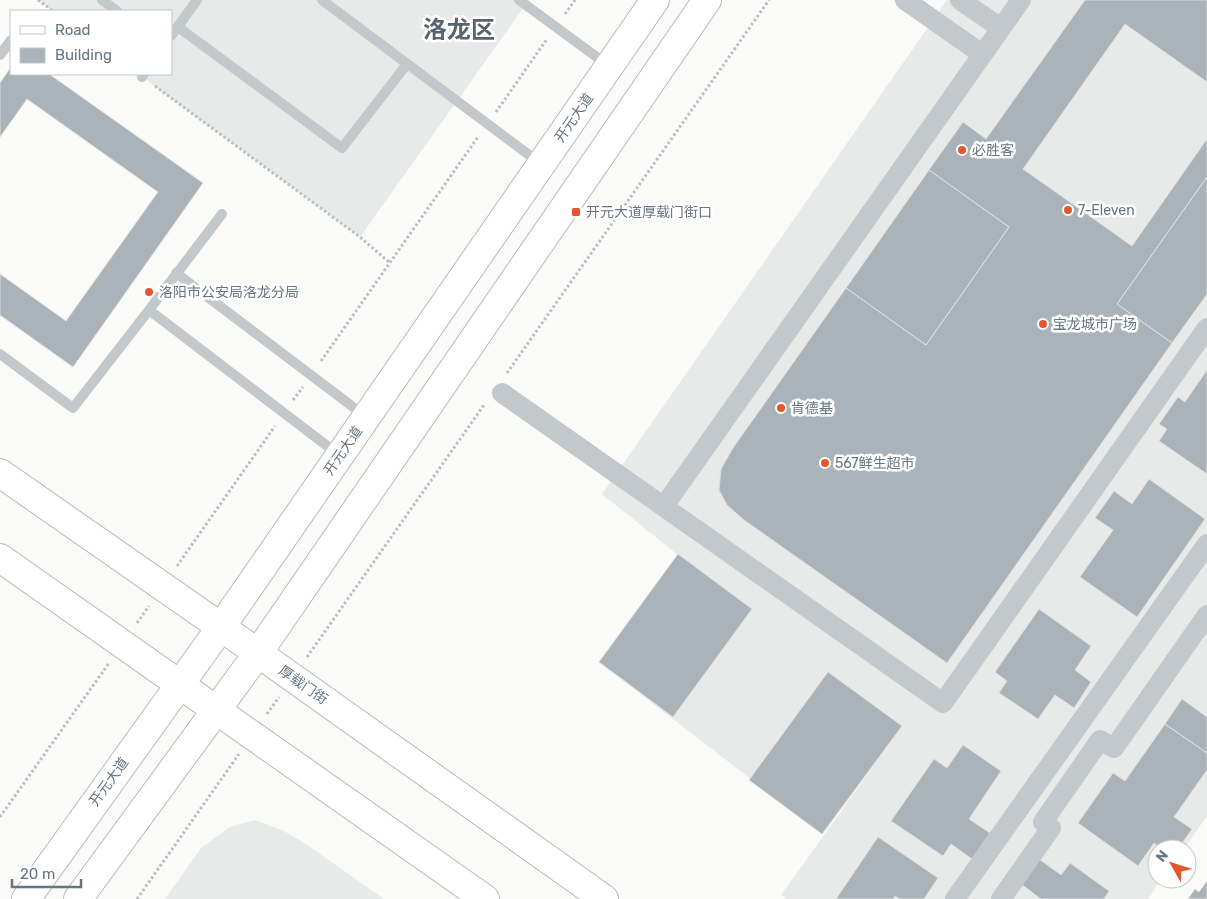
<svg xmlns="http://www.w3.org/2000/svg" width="1207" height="899" font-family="Rubik,'Noto Sans SC',sans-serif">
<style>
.built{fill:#e8e9e9}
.building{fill:#aab3b9;stroke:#dcdcda}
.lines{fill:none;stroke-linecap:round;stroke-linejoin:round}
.secondary-casing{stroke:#b3babf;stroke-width:30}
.primary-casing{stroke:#b5babe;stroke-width:30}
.path{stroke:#bbbfc2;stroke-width:3;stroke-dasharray:2.5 2.5;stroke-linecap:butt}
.lane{stroke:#c3c8cc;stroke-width:10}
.street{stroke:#c3c8cc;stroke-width:20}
.secondary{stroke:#fff;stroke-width:28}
.primary{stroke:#fff;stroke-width:28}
.poi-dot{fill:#e4572e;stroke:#fff;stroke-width:2}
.labels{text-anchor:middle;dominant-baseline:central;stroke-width:5;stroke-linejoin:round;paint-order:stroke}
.street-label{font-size:14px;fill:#657683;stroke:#fff}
.poi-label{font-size:14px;fill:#657683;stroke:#fff;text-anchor:start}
.town-label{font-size:24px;font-weight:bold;fill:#57646e;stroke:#fff}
</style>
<rect width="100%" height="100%" fill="#fafaf8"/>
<path class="built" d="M38 0H529L360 237 138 74H171V11H53Z
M947 0H1207V816L1184 849H1157V879H1162L1148 899H787L781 895 873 767 822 834 599 662 678 555 602 494Z
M255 820 282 830 303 842 384 899H165L201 848 230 827Z"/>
<path class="building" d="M1085 0H1207V82L1125 24 1023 169 1132 246 1207 139V177L1117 304 1172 343 947 663 744 520 727 505 719 490 721 469 733 448 846 288 926 345 1009 227 929 170 963 122 986 139Z
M11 67V74H49L203 183 73 367 0 315V274L66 321 158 192 27 99 0 137V83Z
M929 170 1009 227 926 345 846 288Z
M1207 177V294L1172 343 1117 304Z
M1207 370V474L1159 441 1167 429 1159 424 1178 397 1185 402Z
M1149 479 1205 519 1137 617 1080 577 1113 530 1095 518 1114 491 1132 504Z
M678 554 752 609 673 717 599 662Z
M1039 609 1091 646 1075 670 1091 682 1074 708 1055 695 1038 719 999 693 1007 681 995 672Z
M828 672 902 726 822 834 749 780Z
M1182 699 1207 717V753L1165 724Z
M1165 724 1207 753V770L1174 817 1192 829 1178 849H1162L1154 843 1138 866 1078 823 1113 773 1125 781Z
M963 745 1001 771 969 819 990 833 972 859 951 844 943 856 891 821 934 759 947 768Z
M878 837 938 878 924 899H900L895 896 893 899H836Z
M1039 859 1061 875 1070 863 1109 891 1104 899H1041L1021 884Z
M1207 881V899H1188L1195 889 1199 892Z"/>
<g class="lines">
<defs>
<path id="secondary" d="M0 473 258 653 604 899
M0 558 485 899"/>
<path id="primary" d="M26 899 221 627 655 0
M78 899 258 653 707 0"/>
</defs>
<use href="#secondary" class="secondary-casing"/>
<use href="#primary" class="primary-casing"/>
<path class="path" d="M38 0 53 11
M565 14 575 0
M155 86 360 237 390 263
M496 112 547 39
M321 361 478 137
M507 373 769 0
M293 400 303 387
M177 566 275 426
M137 623 149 606
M307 657 484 405
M267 714 279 697
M0 817 109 663
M137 899 239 754"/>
<path class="lane" d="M102 0 117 11
M322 0 541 164
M519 0 609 66
M178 27 342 148 407 64
M171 36 197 0
M0 55 11 40
M142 77 144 74
M176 273 365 416
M149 310 222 214
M0 354 73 408 149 310 339 455"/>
<path class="street" d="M905 0 982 54
M960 0 1001 28
M502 393 943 703 1207 328
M664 506 1021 0
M955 899 1207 544
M1001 899 1051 828 1043 822 1100 740 1114 748 1207 615"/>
<use href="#secondary" class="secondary"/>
<use href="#primary" class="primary"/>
</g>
<g class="poi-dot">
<circle cx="962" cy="150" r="5"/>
<circle cx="1068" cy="210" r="5"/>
<rect x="571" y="207" width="10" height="10" rx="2.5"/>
<circle cx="149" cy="292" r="5"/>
<circle cx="1043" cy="324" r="5"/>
<circle cx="781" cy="408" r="5"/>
<circle cx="825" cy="463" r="5"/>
</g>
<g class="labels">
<g class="street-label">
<text transform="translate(574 118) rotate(-55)">开元大道</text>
<text transform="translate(343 451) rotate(-55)">开元大道</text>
<text transform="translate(303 685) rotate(35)">厚载门街</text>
<text transform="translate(109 782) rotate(-54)">开元大道</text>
</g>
<g class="poi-label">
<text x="972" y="150">必胜客</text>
<text x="1078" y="210">7-Eleven</text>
<text x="586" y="212">开元大道厚载门街口</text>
<text x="159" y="292">洛阳市公安局洛龙分局</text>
<text x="1053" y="324">宝龙城市广场</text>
<text x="791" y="408">肯德基</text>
<text x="835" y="463">567鲜生超市</text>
</g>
<g class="town-label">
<text x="459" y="30">洛龙区</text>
</g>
</g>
<rect x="10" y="10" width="162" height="65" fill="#ffffff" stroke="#c1c8cd"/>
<rect x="20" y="26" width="25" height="8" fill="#ffffff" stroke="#c1c8cd"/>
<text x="55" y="35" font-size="15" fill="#657683">Road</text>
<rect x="20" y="48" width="25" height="15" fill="#aab3b9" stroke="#c1c8cd"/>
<text x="55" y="60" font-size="15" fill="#657683">Building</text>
<g transform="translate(1172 864) rotate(309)"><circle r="24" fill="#ffffff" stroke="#c1c8cd"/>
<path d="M0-4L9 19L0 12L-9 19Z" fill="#e4572e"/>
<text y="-8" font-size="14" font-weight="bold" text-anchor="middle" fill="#657683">N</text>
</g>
<path d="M12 879v8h69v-8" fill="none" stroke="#657683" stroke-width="2.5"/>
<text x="20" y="879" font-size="15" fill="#657683" stroke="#ffffff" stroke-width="4" paint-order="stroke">20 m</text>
</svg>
